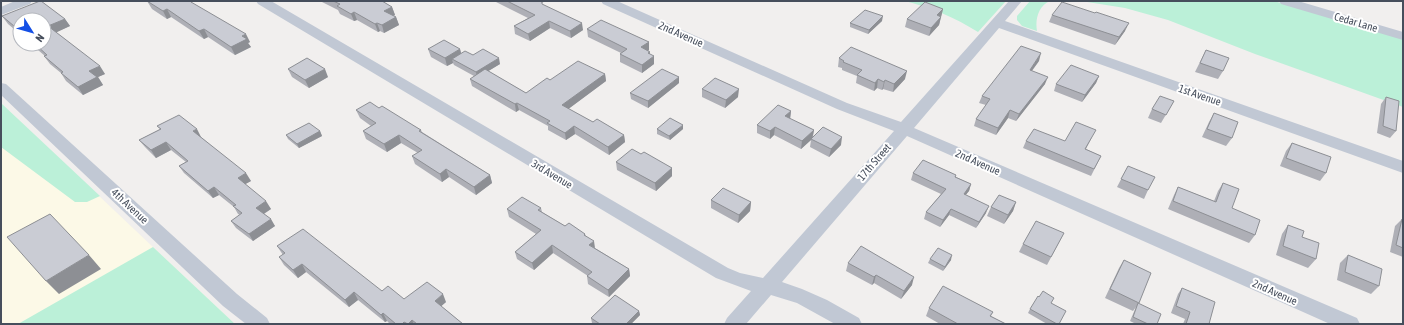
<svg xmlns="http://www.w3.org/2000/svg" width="1404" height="325" font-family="'Asap Condensed',sans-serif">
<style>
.commercial{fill:#fcf9e7}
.green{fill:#bbf0d8}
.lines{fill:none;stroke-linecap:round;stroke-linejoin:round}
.street{fill:#c1c8d4;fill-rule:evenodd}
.wall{fill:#aeafb6}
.shaded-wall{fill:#8d8f94}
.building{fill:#caccd4;stroke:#8d8f94}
.labels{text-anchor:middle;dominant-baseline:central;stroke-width:4;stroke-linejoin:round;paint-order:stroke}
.street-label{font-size:11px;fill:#464e5c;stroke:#fff}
</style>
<rect width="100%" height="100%" fill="#f1efee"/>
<path class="commercial" d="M1 103 153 247 235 324H1Z"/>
<path class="green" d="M905 1H1006L978 32C954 17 932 8 905 1Z
M1030 1H1050C1038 6 1035 20 1037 31L1022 26 1017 20V16Z
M1081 1H1274L1403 39V107L1255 54 1168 20 1125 8Z
M1 103 100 196 87 202H75L1 147Z
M153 247 235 324H18Z"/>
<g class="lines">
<path class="street" d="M15 1H32L30 4 1 15V7Z
M256 1H271L728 268 740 273 763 278 894 131 837 109 603 4 601 1H617L847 103 901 122 1009 1H1022L1005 21 1403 161V173L999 28 914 128 1357 318 1360 324H1330L907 136 782 282 802 289 827 300 859 318 862 324H835L797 303 771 295 746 324H724L727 318 751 291 716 278 258 4Z
M1279 1H1298L1403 32V40L1281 4Z
M1 83 6 84 237 294 267 318 270 324H246L223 306 1 95Z"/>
</g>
<path class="wall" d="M147 1 193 4 250 42 248 43 251 47 235 55 208 37 204 39 171 17 167 19 152 9Z
M320 1H382L392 7 395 15 393 16 396 17 399 25 384 33 380 31 378 32 357 20 354 21 340 14 338 10Z
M494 1H545L542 3V4L583 30 571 38 550 28 530 41 515 34 514 26 528 18Z
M943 9 939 25 929 36 905 27 907 19Z
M1052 15 1125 31 1115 45 1049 22Z
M2 16 65 19 70 26 56 32 105 74 98 77 103 85 83 95 66 81 61 73 50 64 44 56H45L31 44H44L20 20V34L8 24Z
M882 21 868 34 850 27V23Z
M587 29 649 42V50L648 51 654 64 642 73 620 62V54L621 53 588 37Z
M428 49H460L461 53 473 55 500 64 488 71 526 93 550 80 605 74 606 81 568 109 593 122 624 135 625 142 609 155 575 134 566 140 548 130V126L519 110 516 112 472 86 470 79 474 76 454 65 453 63 447 66 431 57Z
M1206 50 1223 71 1218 79 1195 72Z
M839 58 905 79 893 92 883 89 882 90 877 88 874 91 856 83 857 76 842 70V68L838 67Z
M1039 61 1032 71 1045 84 1016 121 1008 118 996 135 974 126 976 119 986 105 979 103 982 96Z
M288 69 328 77 309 88 292 77Z
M1099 76 1096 83 1082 102 1054 91 1056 84Z
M679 83 648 108 631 99 630 93Z
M702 89 738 97 725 108 702 97Z
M1386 97 1396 131 1390 138 1377 133 1381 104Z
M1174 101 1161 123 1148 118 1152 109Z
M379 108 421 130 422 132 490 175 492 183 476 195 449 177 442 182 415 164 412 156 418 153 401 143 387 152 366 139 363 131 371 126 360 118 356 110Z
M791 111 790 119 814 130 813 137 841 145 829 157 810 147 811 140 801 149 774 135 770 139 757 133V125Z
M1214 113 1232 138 1226 146 1202 137 1209 122Z
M157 126 201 137 251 181 245 184 271 209 264 214 275 226 253 241 236 228 231 221 240 215 238 214 234 207 219 195 213 198 184 173 179 166 186 162 171 150 156 158 145 147 139 140 160 129Z
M657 129H683L670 140 657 134Z
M320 131 322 136 299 148 288 139 286 135Z
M1092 137 1086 149 1101 156 1091 176 1023 148 1026 141H1065Z
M1292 143 1326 173 1320 181 1280 166 1286 151Z
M641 154 672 168V176L656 191 617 170 616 162Z
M1128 166 1148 190 1144 199 1117 187Z
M913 173 956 175V177L971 184 969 191 965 195 986 213 976 228 949 215 940 227 924 219 926 212 941 194 911 180Z
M1223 183 1232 208 1255 235 1249 243 1168 209 1174 195 1178 187 1214 201 1218 191Z
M711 200 751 202 750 211 738 223 711 208Z
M1016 202 1013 211 1004 224 987 216 991 207Z
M541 208 542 212 565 226 585 234 586 236 595 248 629 269 630 276 609 297 588 284 587 276H588L553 253 534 270 517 259 515 252 536 234 509 217 507 209Z
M1402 219 1403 220V257L1390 252 1395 226Z
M1288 225 1302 237 1316 259 1308 268 1276 255 1282 234Z
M1064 233 1047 265 1019 252 1023 244Z
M277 246 382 291 404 299 446 302 441 306 463 324H390L387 321 385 322 358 300 349 307 306 272 298 278 284 265 279 257 283 255Z
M1348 255 1379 286 1371 294 1337 280 1340 263Z
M930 259 951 260 943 271 928 263Z
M1124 260 1138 303 1157 324H1136L1130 321 1136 307 1133 311 1105 298 1119 268Z
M848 263 912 285 901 299 874 283 872 285 846 271Z
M1182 288 1209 324H1183L1185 319 1171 313 1178 294Z
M1051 303 1059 324H1047L1028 313 1030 309Z
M929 308 993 312 991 316 1006 324H940L926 316Z
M639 311 640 315 631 324H594L592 323 591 318Z"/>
<path class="shaded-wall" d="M392 7 395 15 387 19 384 11Z
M167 9 171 17 167 19 163 11Z
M943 9 939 25 929 36 931 28 937 15Z
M354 12 357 20 354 21 351 14Z
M883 16 882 21 868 34 869 30Z
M396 17 399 25 384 33 382 25Z
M65 19 70 26 53 34 48 26Z
M549 21 550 28 530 41 528 34Z
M377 23 380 31 378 32 375 24Z
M582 23 583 30 571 38 570 31Z
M1129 23 1125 31 1115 45 1119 37Z
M204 29 208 37 204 39 199 31Z
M246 34 250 42 248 43 251 47 235 55 231 47 242 36Z
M649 42V50L641 55V47Z
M460 49 462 57 452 59 453 63 447 66 445 58Z
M650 52V59L654 56V64L642 73V65L648 53Z
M1041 53 1039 61 1027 77 1030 70Z
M499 58 500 64 477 78 476 72Z
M100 66 105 74 98 77 103 85 83 95 78 87 89 71Z
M325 69 328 77 309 88 305 80Z
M907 71 905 79 893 92 894 84Z
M605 74 606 81 563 113 562 105Z
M1099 76 1096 83 1082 102 1085 95Z
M679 77V83L648 108V101Z
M1048 77 1045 84 1016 121 1019 114Z
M878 79 877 88 874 91 875 83Z
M885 80 883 89 882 90 884 82Z
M739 89 738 97 725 108 726 100Z
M517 103 519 110 516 112 515 104Z
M1010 110 1008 118 996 135 998 128Z
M791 111 790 119 785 116Z
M683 125V129L670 140 669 136Z
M574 126 575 134 566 140 565 133Z
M775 127 774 135 770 139V131Z
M197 129 201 137 198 139 193 131Z
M814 130 812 139H811V140L801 149 802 141Z
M320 131 322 136 299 148 297 144Z
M399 135 401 143 387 152 384 144Z
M624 135 625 142 609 155 608 147Z
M842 137 841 145 829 157 831 149Z
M166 142 171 150 156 158 151 150Z
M672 168V176L656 191 655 183Z
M446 169 449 177 442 182 440 174Z
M246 173 251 181 242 186 238 178Z
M490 175 492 183 476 195 474 187Z
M971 184 969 191 961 201 964 194Z
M214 187 219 195 213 198 208 191Z
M266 201 271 209 260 216 256 208Z
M751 202 750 211 738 223 739 215Z
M1016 202 1013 211 1004 224 1008 215Z
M989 206 986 213 976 228 979 222Z
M951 209 949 215 940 227 943 220Z
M271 219 275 226 253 241 249 234Z
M594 241 595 248 589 245Z
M552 245 553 253 534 270 532 263Z
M89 255 101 269 59 294 46 281Z
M952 255 951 260 943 271 945 267Z
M302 264 306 272 298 278 293 270Z
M629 269 630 276 609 297 608 290Z
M876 275 874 283 872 285 874 277Z
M914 277 912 285 901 299 904 291Z
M354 292 358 300 349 307 345 300Z
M443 294 446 302 438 309 435 301Z
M639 311 640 315 631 324H626Z
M383 313 387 321 385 322 381 315Z
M412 320 414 324H408Z"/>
<path class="building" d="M40 1H41L65 19 48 26 100 66 89 71 97 77 78 87 61 73 63 72 44 56 47 55 35 44H44V20H20V31L2 16Z
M147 1H191L192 2H191L246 34 242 36 247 39 231 47 204 29 199 31 167 9 163 11Z
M333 1H382L392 7 384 11 396 17 382 25 377 23 375 24 354 12 351 14 337 6 340 4Z
M507 1H539L542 2V4L582 23 570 31 549 21 528 34 514 26 535 15Z
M925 2 943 9 937 15 941 17 931 28 907 19Z
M1062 2 1095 13 1096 12 1129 23 1119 37 1052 15Z
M865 10 883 16 869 30 850 23Z
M601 20 649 42 641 47 650 52 648 53 654 56 642 65 620 54 627 49 587 29Z
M444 40 460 49 445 58 428 49Z
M1021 46 1041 53 1030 70 1048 77 1019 114 1010 110 998 128 976 119 990 99 982 96Z
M851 47 907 71 894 84 885 80 884 82 878 79 875 83 857 75 862 70 843 62 844 61 839 58Z
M483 49 499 58 476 72 452 59 465 51 473 55Z
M1206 50 1229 58 1223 71 1200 63Z
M307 58 325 69 305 80 288 69Z
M578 61 605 74 562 105 593 122 597 119 624 135 608 147 574 126 565 133 547 123 550 121 517 103 515 104 470 79 485 69 526 93 547 78 550 80Z
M1071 65 1099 76 1085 95 1056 84Z
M662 69 679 77 648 101 630 93Z
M715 78 739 89 726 100 702 89Z
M1160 96 1174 101 1166 115 1152 109Z
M1386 97 1399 101 1396 131 1383 126Z
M370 102 379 108 382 106 416 127 421 130 419 131 490 175 474 187 446 169 440 174 412 156 422 150 399 135 384 144 363 131 376 123 356 110Z
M778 105 791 111 785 116 814 130 802 141 775 127 770 131 757 125Z
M1214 113 1238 122 1232 138 1207 129Z
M179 115 197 129 193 131 246 173 238 178 266 201 256 208 271 219 249 234 231 221 242 213 233 206 236 205 214 187 208 191 179 166 188 161 166 142 151 150 139 140 161 129 157 126Z
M670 118 683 125 669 136 657 129Z
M1076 122 1096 130 1085 149 1101 156 1094 169 1026 141 1034 129 1065 141Z
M309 123 320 131 297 144 286 135Z
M823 127 842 137 831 149 811 139Z
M1292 143 1331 157 1326 173 1286 158Z
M632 149 641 154 644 152 672 168 655 183 616 162Z
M923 160 956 175 955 177 971 184 964 194 989 206 979 222 951 209 943 220 926 212 946 189 913 173Z
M1128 166 1155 177 1148 190 1121 179Z
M1223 183 1239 189 1232 208 1260 220 1255 235 1173 201 1178 187 1216 202Z
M723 188 751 202 739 215 711 200Z
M999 195 1016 202 1008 215 991 207Z
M522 197 541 208 538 210 565 226 569 223 585 234 584 235 594 241 589 245 629 269 608 290 587 276 592 272 552 245 532 263 515 252 541 230 507 209Z
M50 214 89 255 46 281 7 237Z
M1402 219 1403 220V248L1396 245Z
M1036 221 1064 233 1051 257 1023 244Z
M1288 225 1304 231 1302 237 1319 243 1316 259 1283 246Z
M303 229 382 291 388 286 404 299 427 282 443 294 435 301 463 324H417L412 320 408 324 404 322 402 324H396L383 313 381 315 354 292 345 300 302 264 293 270 279 257 285 253 277 246Z
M861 246 914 277 904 291 876 275 874 277 848 263Z
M938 248 952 255 945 267 930 259Z
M1348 255 1382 269 1379 286 1345 272Z
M1124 260 1151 273 1139 303 1110 289Z
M943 286 993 312 990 316 1006 324H958L929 308Z
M1182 288 1215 302 1209 324H1186L1190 312 1176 306Z
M1043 291 1054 298 1051 303 1066 311 1059 324H1057L1030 309 1038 296 1039 297Z
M615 295 639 311 626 324H600L591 318Z
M1138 303 1161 314 1157 324H1148L1133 317Z"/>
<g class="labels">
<g class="street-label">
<text transform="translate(1356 22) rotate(16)">Cedar Lane</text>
<text transform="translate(681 34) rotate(24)">2nd Avenue</text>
<text transform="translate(1200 95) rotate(19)">1st Avenue</text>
<text transform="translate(874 162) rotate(-49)">17th Street</text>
<text transform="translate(978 162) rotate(24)">2nd Avenue</text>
<text transform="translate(552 174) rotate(31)">3rd Avenue</text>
<text transform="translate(130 206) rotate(43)">4th Avenue</text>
<text transform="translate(1275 292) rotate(24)">2nd Avenue</text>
</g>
</g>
<rect width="1404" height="325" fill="none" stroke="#464e5c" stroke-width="4"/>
<g transform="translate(32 32) rotate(127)"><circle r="19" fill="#ffffff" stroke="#b5b8be"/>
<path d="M0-3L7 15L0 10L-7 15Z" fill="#144fe5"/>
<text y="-6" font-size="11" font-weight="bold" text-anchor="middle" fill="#464e5c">N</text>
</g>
</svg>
